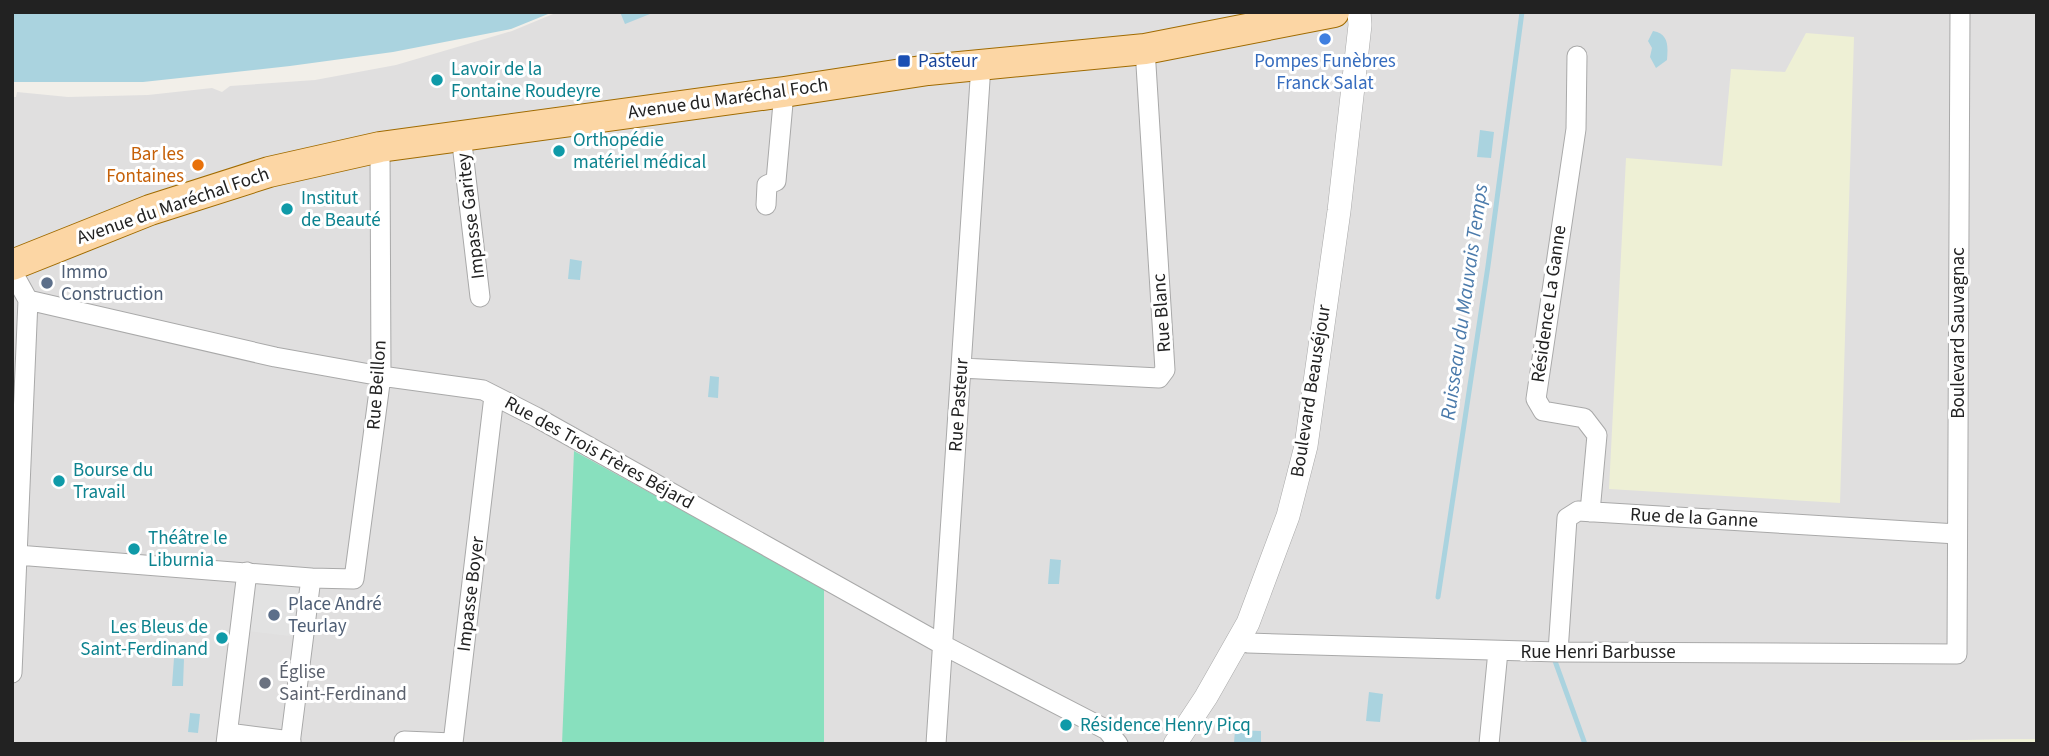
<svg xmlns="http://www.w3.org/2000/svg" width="2049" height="756" font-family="'Source Sans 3',sans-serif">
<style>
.residential{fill:#e0dfdf}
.farmland{fill:#eef0d5}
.pitch{fill:#88e0be}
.parking{fill:#e2e2e2}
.water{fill:#aad3df}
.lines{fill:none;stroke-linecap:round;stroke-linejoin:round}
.stream{stroke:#aad3df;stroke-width:5}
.minor-casing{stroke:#a9a9a9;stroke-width:21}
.tertiary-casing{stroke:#a9a9a9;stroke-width:24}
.primary-casing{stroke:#a06b00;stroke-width:32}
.minor{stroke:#fff;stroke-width:19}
.tertiary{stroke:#fff;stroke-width:23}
.primary{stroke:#fcd6a4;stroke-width:30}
.shop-dot{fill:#3f7fe0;stroke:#fff;stroke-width:2.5}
.transit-dot{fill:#1a4fb4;stroke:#fff;stroke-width:2.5}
.culture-dot{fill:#0f9aa8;stroke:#fff;stroke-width:2.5}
.food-dot{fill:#e8710a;stroke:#fff;stroke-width:2.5}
.service-dot{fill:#5c6f8a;stroke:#fff;stroke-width:2.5}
.worship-dot{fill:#6b7280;stroke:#fff;stroke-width:2.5}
.labels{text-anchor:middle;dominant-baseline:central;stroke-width:6;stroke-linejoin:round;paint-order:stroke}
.transit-label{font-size:19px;fill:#164399;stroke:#fff;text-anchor:start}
.shop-label{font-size:19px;fill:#366cbe;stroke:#fff}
.culture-label{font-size:19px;fill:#0d838f;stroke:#fff;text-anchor:start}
.street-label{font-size:19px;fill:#222;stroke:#fff}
.food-label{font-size:19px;fill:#c56008;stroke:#fff;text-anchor:end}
.service-label{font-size:19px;fill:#4e5e75;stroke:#fff;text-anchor:start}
.worship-label{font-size:19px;fill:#5b616d;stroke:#fff;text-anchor:start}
.water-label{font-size:21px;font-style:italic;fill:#4a7aab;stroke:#fff}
</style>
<rect width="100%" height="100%" fill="#f2efe9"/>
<path class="residential" d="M558 12H2037V739L1829 742 1828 744H12V97H16L17 92 68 97 148 95 212 88 222 92 230 86 315 80 396 65 512 31Z"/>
<path class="farmland" d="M1806 33 1854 37 1840 503 1609 489 1626 158 1722 166 1731 69 1785 72Z
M2037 739V744H1828L1829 742Z"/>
<path class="pitch" d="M574 451 824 588V744H562Z"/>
<path class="parking" d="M252 580 303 585 298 637 247 631Z"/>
<path class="water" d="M12 12H553L511 29 393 52 290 66 143 82H12Z
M620 12H649L650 14 625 24Z
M1653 31C1669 34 1668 46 1667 60L1656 68 1650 57 1652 48 1648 41Z
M1480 130 1494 132 1491 158 1477 157Z
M570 259 582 261 580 280 568 279Z
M710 376 719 377 718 398 708 397Z
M1050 559 1061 560 1059 584H1048Z
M174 658 184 659 183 686H172Z
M1369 692 1383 694 1380 722 1366 721Z
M190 713 200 714 198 733 188 732Z
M1235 730 1261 731V744L1234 743Z"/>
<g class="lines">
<path class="stream" d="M1438 597 1488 266 1522 12
M1555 661 1585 744"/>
<defs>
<path id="minor" d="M1577 56 1576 129 1536 399 1543 411 1584 418 1597 435 1590 512
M461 135 480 297
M766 205 767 185 776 181 784 92
M12 271 28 300 12 673
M28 300 275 357 381 376 483 390 536 417 943 645 1107 730 1118 744
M961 368 1159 378 1165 370 1145 49
M17 555 311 578 354 579 381 376 380 147
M1239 640 1248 643 1558 652 1957 654 1960 12
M1558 652 1567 518 1578 511 1957 534
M228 733 291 741
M404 741 453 743 494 396
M226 744 247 572
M290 744 311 578
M936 744 981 65
M1489 744 1498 651"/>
<path id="tertiary" d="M1175 744 1206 697 1248 623 1288 516 1306 446 1339 211 1360 25 1359 12"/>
<path id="primary" d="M12 265 150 210 269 172 380 147 784 92 928 70 1145 49 1334 12"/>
</defs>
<use href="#minor" class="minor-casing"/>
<use href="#tertiary" class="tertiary-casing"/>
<use href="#primary" class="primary-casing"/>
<use href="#minor" class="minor"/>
<use href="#tertiary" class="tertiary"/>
<use href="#primary" class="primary"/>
</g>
<circle class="shop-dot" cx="1325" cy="39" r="7"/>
<rect class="transit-dot" x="897" y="54" width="14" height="14" rx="3.5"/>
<g class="culture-dot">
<circle cx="437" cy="80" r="7"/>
<circle cx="559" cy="151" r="7"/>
<circle cx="287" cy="209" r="7"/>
<circle cx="59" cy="481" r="7"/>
<circle cx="134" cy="549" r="7"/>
<circle cx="222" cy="638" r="7"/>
<circle cx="1066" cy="725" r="7"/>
</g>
<circle class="food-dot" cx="198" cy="165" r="7"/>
<g class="service-dot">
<circle cx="47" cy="283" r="7"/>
<circle cx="274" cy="615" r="7"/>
</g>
<circle class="worship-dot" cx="265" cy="683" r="7"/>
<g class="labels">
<g class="transit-label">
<text x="918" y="61">Pasteur</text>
</g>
<g class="shop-label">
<text x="1325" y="61">Pompes Funèbres<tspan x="1325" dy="22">Franck Salat</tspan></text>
</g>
<g class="culture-label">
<text x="451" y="69">Lavoir de la<tspan x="451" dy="22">Fontaine Roudeyre</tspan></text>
<text x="573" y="140">Orthopédie<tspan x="573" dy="22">matériel médical</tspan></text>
<text x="301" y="198">Institut<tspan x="301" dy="22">de Beauté</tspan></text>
<text x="73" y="470">Bourse du<tspan x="73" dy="22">Travail</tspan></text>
<text x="148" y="538">Théâtre le<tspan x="148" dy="22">Liburnia</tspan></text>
<text x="208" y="627" text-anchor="end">Les Bleus de<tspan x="208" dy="22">Saint-Ferdinand</tspan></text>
<text x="1080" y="725">Résidence Henry Picq</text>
</g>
<g class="street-label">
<text transform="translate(728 99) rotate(-8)">Avenue du Maréchal Foch</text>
<text transform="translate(173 206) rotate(-19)">Avenue du Maréchal Foch</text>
<text transform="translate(471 216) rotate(-97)">Impasse Garitey</text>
<text transform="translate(1549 304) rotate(-82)">Résidence La Ganne</text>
<text transform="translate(1162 313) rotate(-94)">Rue Blanc</text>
<text transform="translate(1958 333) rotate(-90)">Boulevard Sauvagnac</text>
<text transform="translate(377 385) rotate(-86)">Rue Beillon</text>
<text transform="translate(1311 391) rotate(-81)">Boulevard Beauséjour</text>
<text transform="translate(959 405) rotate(-86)">Rue Pasteur</text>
<text transform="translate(599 453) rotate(29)">Rue des Trois Frères Béjard</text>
<text transform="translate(1694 518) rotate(3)">Rue de la Ganne</text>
<text transform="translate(471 594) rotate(-83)">Impasse Boyer</text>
<text x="1598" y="652">Rue Henri Barbusse</text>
</g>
<g class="food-label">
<text x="184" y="154">Bar les<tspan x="184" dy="22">Fontaines</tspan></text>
</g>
<g class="service-label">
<text x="61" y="272">Immo<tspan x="61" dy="22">Construction</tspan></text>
<text x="288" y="604">Place André<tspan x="288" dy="22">Teurlay</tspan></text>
</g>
<g class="worship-label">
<text x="279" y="672">Église<tspan x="279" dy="22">Saint-Ferdinand</tspan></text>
</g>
<g class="water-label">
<text transform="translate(1464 302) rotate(-82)">Ruisseau du Mauvais Temps</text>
</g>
</g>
<rect width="2049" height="756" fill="none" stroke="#222222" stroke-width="28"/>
</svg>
